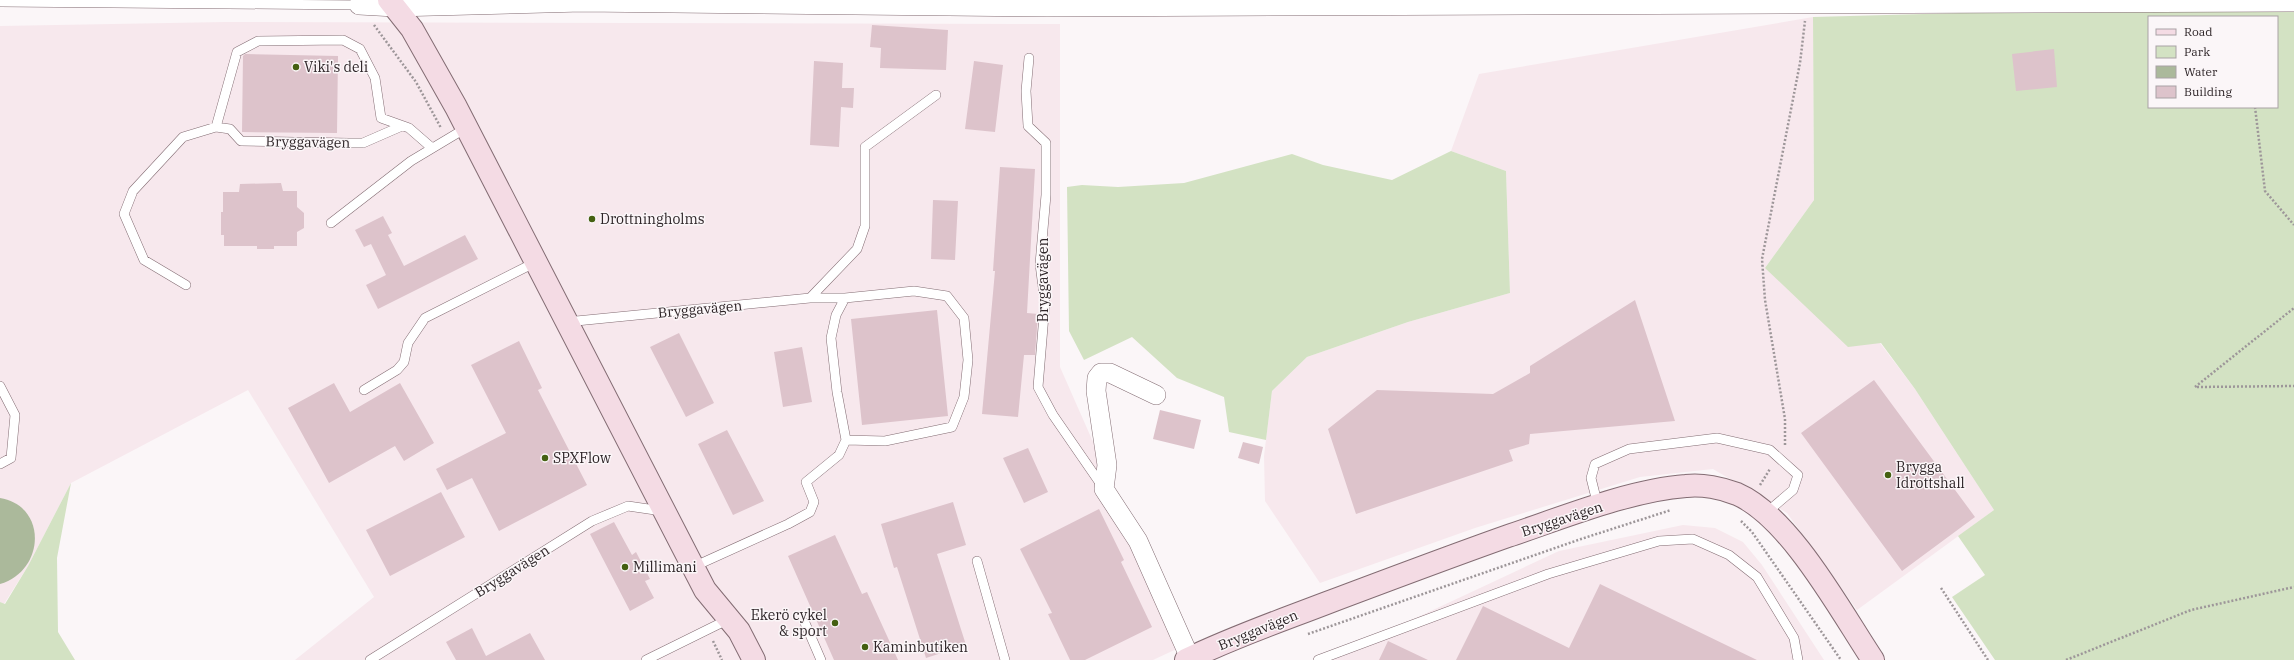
<svg xmlns="http://www.w3.org/2000/svg" width="2294" height="660" font-family="'IBM Plex Serif',serif">
<style>
.built{fill:#f7e8ed}
.green{fill:#d3e2c3;fill-rule:evenodd}
.water{fill:#abb99b}
.building{fill:#ddc3cb}
.lines{fill:none;stroke-linecap:round;stroke-linejoin:round}
.service-casing{stroke:#836c73;stroke-width:10}
.minor-casing{stroke:#836c73;stroke-width:20}
.secondary-casing{stroke:#836c73;stroke-width:24}
.path{stroke:#9d9699;stroke-width:2.5;stroke-dasharray:2 2;stroke-linecap:butt}
.service{stroke:#fff;stroke-width:9}
.minor{stroke:#fff;stroke-width:19}
.secondary{stroke:#f4dbe4;stroke-width:22}
.poi-dot{fill:#446011;stroke:#fbf6f8;stroke-width:1.5}
.labels{text-anchor:middle;dominant-baseline:central;stroke-width:3;stroke-linejoin:round;paint-order:stroke}
.poi-label{font-size:14px;fill:#2e2528;stroke:#fbf6f8;text-anchor:start}
.street-label{font-size:14px;fill:#2e2528;stroke:#fbf6f8}
</style>
<rect width="100%" height="100%" fill="#fbf6f8"/>
<path class="built" d="M1813 17 1814 200 1765 268 1880 343 1915 389 1994 510 1857 610 1787 513 1713 469 1640 477 1475 528 1320 583 1265 501 1264 456 1272 391 1307 357 1408 322 1510 293 1506 171 1451 151 1479 74Z
M225 22 1060 24V367L1183 646 1153 660H295L374 597 248 390 71 483 28 566 4 604 0 602V26Z
M1683 525 1715 528 1743 542 1762 565 1824 660H1326L1559 551Z"/>
<path class="green" d="M2147 8 2294 10V660H1995L1952 597 1985 575 1958 536 1994 510 1915 389 1881 343 1848 347 1765 268 1814 200 1813 17ZM2149 17H2277V107H2149Z
M1451 151 1506 171 1510 293 1408 322 1307 357 1272 391 1266 440 1229 432 1224 397 1177 378 1132 337 1084 360 1069 331 1067 187 1082 185 1118 187 1184 183 1292 154 1323 165 1392 180Z
M71 483 57 558 58 632 75 660H0V602L5 604 28 566Z"/>
<path class="water" d="M0 498C48 506 45 571 0 584Z"/>
<path class="building" d="M872 25 948 30 946 70 880 68 881 48 870 47Z
M2054 49 2057 87 2016 91 2012 54Z
M245 54 338 56 337 133 242 132 243 56Z
M814 61 843 63 842 88H854L853 108 841 107 839 147 810 145Z
M974 61 1003 65 995 132 965 129Z
M1000 167 1035 169 1027 313 1038 314 1035 355H1024L1018 417 982 414 995 271H993Z
M281 183 283 191H297V207L304 213V228L297 232V246H274V249H257V246H224V235H221V212H223V192H239L240 184Z
M933 200 958 201 955 260 931 259Z
M383 216 392 233 388 235 404 266 465 235 478 259 378 309 366 285 386 275 371 244 364 247 355 230Z
M1635 300 1675 421 1530 434 1529 444 1509 450 1513 461 1356 514 1328 429 1377 390 1493 394 1530 373V366Z
M937 310 948 416 862 425 851 319Z
M679 333 714 403 686 417 650 347Z
M519 341 542 388 538 390 587 485 499 531 472 478 447 490 436 469 506 433 471 365Z
M802 347 812 402 783 407 774 352Z
M1874 380 1975 517 1902 571 1801 433Z
M334 383 350 412 400 383 434 443 404 461 395 446 329 483 288 408Z
M1160 410 1201 420 1194 449 1153 439Z
M727 430 764 501 733 515 698 444Z
M1243 442 1263 447 1259 464 1238 458Z
M1028 448 1048 492 1024 503 1003 458Z
M441 492 465 537 390 576 366 530Z
M953 502 966 545 937 554 966 645 926 658 897 567 894 568 881 524Z
M1099 509 1124 560 1121 562 1152 627 1085 660H1070L1048 614 1052 613 1020 549Z
M614 522 632 555 636 552 650 579 645 581 654 598 630 611 590 534Z
M835 535 862 594 867 592 898 660H834L788 556Z
M1600 584 1757 660H1456L1483 606 1569 648Z
M472 628 486 656 530 633 545 660H456L446 642Z
M1388 641 1428 660H1379Z"/>
<g class="lines">
<defs>
<path id="service" d="M0 2 359 5
M1029 58 1026 91 1028 126 1046 143V195L1040 264 1045 303 1038 387 1053 415 1102 486
M216 127 230 129 241 141 349 143H363L402 126
M331 223 411 161 466 128
M186 285 144 260 124 214 133 191 183 137 216 127 237 52 258 41 343 40 360 49 375 78 381 118 409 128 432 148
M810 298 857 249 865 226V147L936 95
M566 322 810 298H845
M0 386 15 415 11 458 0 464
M364 390 397 370 404 362 408 343 425 318 536 262
M1598 506 1591 478 1595 464 1629 449 1717 438 1770 450 1798 475 1793 490 1766 513
M977 561 1005 660
M693 567 788 524 810 512 814 502 806 482 839 455 846 440 837 392 831 338 836 315 845 298 914 291 947 296 964 318 968 360 964 397 952 427 885 441 846 440
M805 623 821 660
M370 660 592 521 628 506 662 511
M646 660 729 619
M1318 660 1548 574 1659 541 1693 539 1729 555 1757 577 1794 638 1798 660"/>
<path id="minor" d="M359 5 395 7 582 2 1047 7 2294 2
M1156 395 1110 373H1101L1097 378 1096 391 1107 465 1104 489 1138 541 1190 658"/>
<path id="secondary" d="M389 0 412 29 456 107 705 590 739 631 754 660
M1186 660C1231 638 1277 622 1324 604 1385 581 1446 558 1508 536 1562 518 1630 490 1686 486 1702 484 1722 488 1737 494 1790 517 1841 612 1873 660"/>
</defs>
<use href="#service" class="service-casing"/>
<use href="#minor" class="minor-casing"/>
<use href="#secondary" class="secondary-casing"/>
<path class="path" d="M374 25 416 82 441 128
M2255 107 2265 191 2294 225
M2195 387 2294 308
M2197 387 2294 386
M1785 445V419L1765 300 1762 259 1800 63 1805 21
M1760 485 1770 469
M1741 521 1752 532 1841 660
M1941 588 1988 660
M1308 634 1581 539 1671 510
M713 641 722 660
M2066 660 2191 610 2294 587"/>
<use href="#service" class="service"/>
<use href="#minor" class="minor"/>
<use href="#secondary" class="secondary"/>
</g>
<g class="poi-dot">
<circle cx="296" cy="67" r="4"/>
<circle cx="592" cy="219" r="4"/>
<circle cx="545" cy="458" r="4"/>
<circle cx="1888" cy="475" r="4"/>
<circle cx="625" cy="567" r="4"/>
<circle cx="835" cy="623" r="4"/>
<circle cx="865" cy="647" r="4"/>
</g>
<g class="labels">
<g class="poi-label">
<text x="304" y="67">Viki's deli</text>
<text x="600" y="219">Drottningholms</text>
<text x="553" y="458">SPXFlow</text>
<text x="1896" y="467">Brygga<tspan x="1896" dy="16">Idrottshall</tspan></text>
<text x="633" y="567">Millimani</text>
<text x="827" y="615" text-anchor="end">Ekerö cykel<tspan x="827" dy="16">&amp; sport</tspan></text>
<text x="873" y="647">Kaminbutiken</text>
</g>
<g class="street-label">
<text transform="translate(308 142) rotate(1)">Bryggavägen</text>
<text transform="translate(1043 280) rotate(-90)">Bryggavägen</text>
<text transform="translate(700 309) rotate(-5)">Bryggavägen</text>
<text transform="translate(1562 519) rotate(-18)">Bryggavägen</text>
<text transform="translate(512 571) rotate(-32)">Bryggavägen</text>
<text transform="translate(1258 630) rotate(-22)">Bryggavägen</text>
</g>
</g>
<rect x="2148" y="16" width="130" height="92" fill="#fbf6f8" stroke="#a9a2a5"/>
<rect x="2156" y="29" width="20" height="6" fill="#f4dbe4" stroke="#a9a2a5"/>
<text x="2184" y="36" font-size="12" fill="#2e2528">Road</text>
<rect x="2156" y="46" width="20" height="12" fill="#d3e2c3" stroke="#a9a2a5"/>
<text x="2184" y="56" font-size="12" fill="#2e2528">Park</text>
<rect x="2156" y="66" width="20" height="12" fill="#abb99b" stroke="#a9a2a5"/>
<text x="2184" y="76" font-size="12" fill="#2e2528">Water</text>
<rect x="2156" y="86" width="20" height="12" fill="#ddc3cb" stroke="#a9a2a5"/>
<text x="2184" y="96" font-size="12" fill="#2e2528">Building</text>
</svg>
